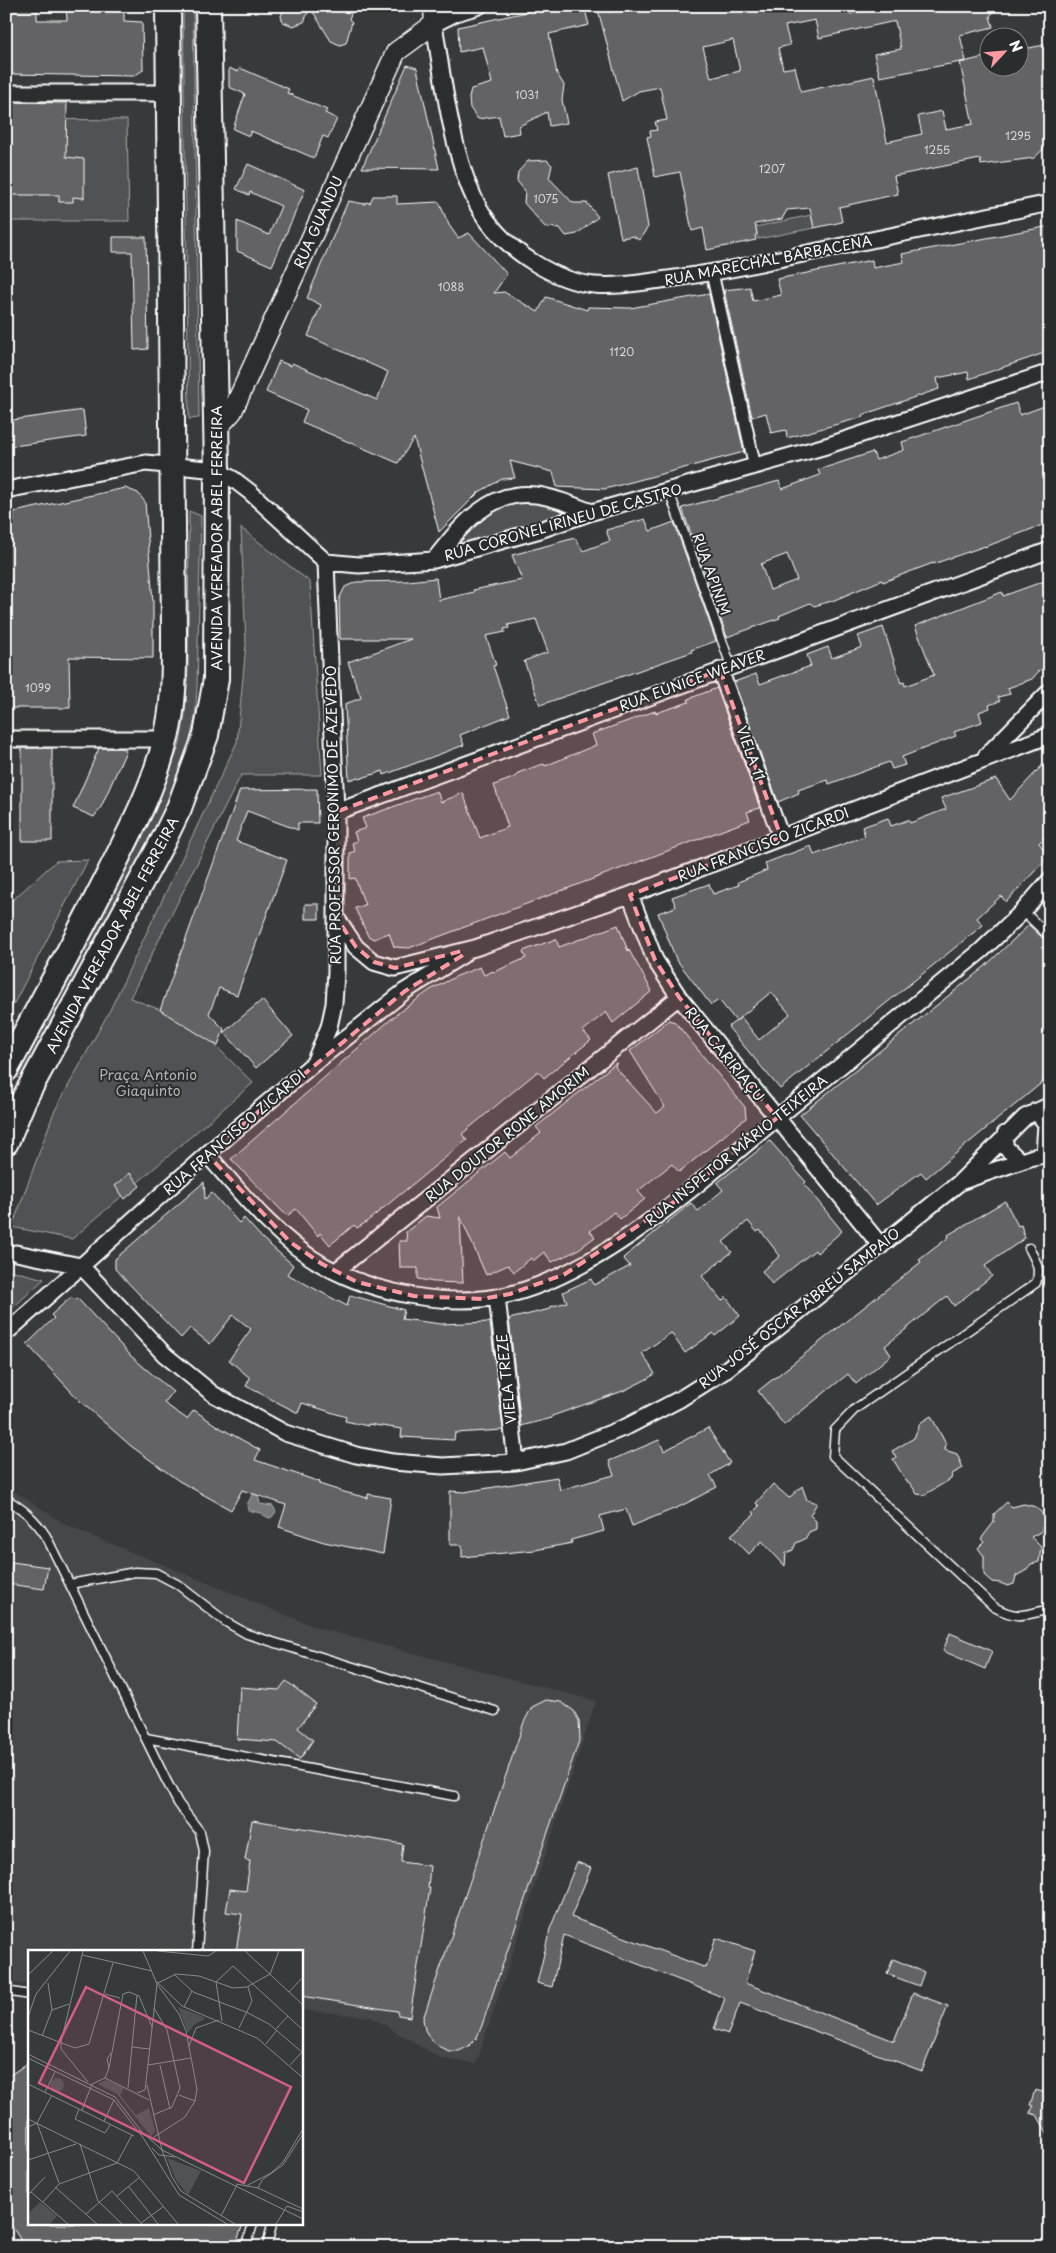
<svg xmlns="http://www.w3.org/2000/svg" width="1056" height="2253" font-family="'Playpen Sans',sans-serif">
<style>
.built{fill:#444748}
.green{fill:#505354;stroke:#a8a9aa}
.water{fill:#767879;stroke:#adaeaf}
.building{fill:#636465;stroke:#fff;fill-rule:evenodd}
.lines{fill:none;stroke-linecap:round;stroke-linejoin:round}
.service-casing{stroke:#fff;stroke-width:11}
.pedestrian-casing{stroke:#fff;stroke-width:15}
.minor-casing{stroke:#fff;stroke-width:19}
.tertiary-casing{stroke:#fff;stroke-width:22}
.primary-casing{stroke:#fff;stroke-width:28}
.service{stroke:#2a2d2e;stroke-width:8}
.pedestrian{stroke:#2a2d2e;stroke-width:11}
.minor{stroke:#2a2d2e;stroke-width:15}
.tertiary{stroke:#2a2d2e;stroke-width:19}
.primary{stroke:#2a2d2e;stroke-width:24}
.marked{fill:#ff9aa2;fill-opacity:0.2;stroke:#ff9aa2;stroke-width:4;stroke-dasharray:10 6;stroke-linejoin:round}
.labels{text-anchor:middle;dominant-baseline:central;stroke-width:4;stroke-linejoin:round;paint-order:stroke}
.number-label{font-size:11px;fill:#d8d8d8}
.street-label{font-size:14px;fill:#fff;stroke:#2a2d2e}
.park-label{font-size:14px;fill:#b0b2b2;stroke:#2a2d2e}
.inset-road{fill:none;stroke:#878989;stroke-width:1}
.view{fill:#d45d8c;fill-opacity:0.15;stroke:#d45d8c;stroke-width:2.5}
.inset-edge{fill:none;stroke:#fff;stroke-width:2.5}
</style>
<rect width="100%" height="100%" fill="#373a3b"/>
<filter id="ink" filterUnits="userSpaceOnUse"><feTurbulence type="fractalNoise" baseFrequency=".02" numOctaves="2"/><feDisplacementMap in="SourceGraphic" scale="10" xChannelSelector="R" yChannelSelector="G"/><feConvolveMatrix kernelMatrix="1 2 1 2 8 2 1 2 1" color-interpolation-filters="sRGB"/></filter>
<g filter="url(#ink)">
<path class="built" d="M6 1486 68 1526 318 1628 596 1701 476 2064 440 2058 371 2017 301 2010V1952H29V1985L6 1982Z"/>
<path class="green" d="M183 6H193L199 418 189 419Z
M6 119 127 120 129 221H6Z
M811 215 814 228 758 239 756 227Z
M522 499 544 503 575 512 453 546C475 520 488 507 522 499Z
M189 511 201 516 197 688 195 718 188 748 164 816 22 1079 15 1076 154 813 180 744 185 715 188 669Z
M241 528 310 582 322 775H241L130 998 176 1016 209 1039 253 1083 72 1239 12 1227 54 1112 110 1010 237 742 246 644Z
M88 860 6 1019V906L56 861Z
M6 1269 44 1279 6 1314Z"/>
<path class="water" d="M253 1493 258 1495 260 1504 273 1506 276 1512 272 1517 269 1518 260 1513 248 1510 247 1505Z"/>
<path class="building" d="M6 6H37V20H67L66 6H124V21L142 22 143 70 134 76 6 74Z
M285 6H354L349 19 352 22 346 43 340 45 331 41 310 7 304 22 293 26 283 22 281 16Z
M554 6H584L589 25 549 34 557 74 564 85 562 100 567 123 549 126 547 112 519 126 520 133 503 136 499 116 478 119 470 108 469 98 471 89 492 83 483 47 459 52 458 27Z
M597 6H601L609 12 642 6H848L850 14 886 6H998L990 16 993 27 960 35 966 61 880 77 874 54 901 49 895 21 819 38 815 20 785 26 790 45 778 48 783 69 795 67 801 92 874 76 887 142 922 134 918 116 942 111 946 129 973 124 960 63 988 56V68H1018V50L1050 44V143L1034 158 981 165 980 159 894 176 898 194 839 207 842 222 814 228 810 208 787 210 782 219 755 224 757 234 755 235 756 240 707 250 703 228 692 231 680 172 655 177 647 137 651 136 650 131 657 130 655 122 667 120 660 87 639 91 622 101ZM733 40 740 71 711 78 703 47Z
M407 65 417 68 439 169 362 168Z
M229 68 238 72 240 68 289 89 287 93 327 110 325 113 337 119 328 138 323 136 314 158 251 131 249 136 233 129 245 94 229 87Z
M6 102 67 103 66 157 84 159V198L73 197V202H59V195H6Z
M547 160 552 165 549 178 573 203H587L598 217 577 234 566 236 560 228 545 227 524 203 525 191 517 181 518 172 528 161Z
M248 164 305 190 272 266 237 251V221L269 235 281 206 250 192 249 195 236 189Z
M638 167 648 227 639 240 633 236 621 238 608 175Z
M373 196H397V204L439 202 449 225 458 238 469 233 507 274 494 293 504 292 538 312 546 297 587 310 588 307 630 308 709 294 744 452 605 489 557 487 553 472 510 461 515 478 502 479 479 492 439 532 414 438 398 463 302 422 307 410 266 392 279 361 291 366 292 363 377 400 388 372 308 336 321 305 307 298 348 201 365 204 366 202 370 203Z
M1050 226V351L969 379 968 372 937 378 939 389 862 415 863 417 787 438 786 430 771 433 766 413 752 417 724 290 750 287 753 301 781 295 777 279 872 260 873 268 904 262 902 254Z
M113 237H146L148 349 134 350 132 252H113Z
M1016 403 1020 415 1050 404V522L985 547V546L933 564V563L883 582 882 580 832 601 814 606 810 603 779 616 780 618 727 637 682 508 779 481 782 489 820 475 818 470 873 452 876 460 904 450 902 442ZM787 554 797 580 770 590 761 564Z
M83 410 86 436 6 447V421Z
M125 488 138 493 145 502 153 601V658L69 657 70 708H6V525L14 523V512Z
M645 519 650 531 674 522 716 641 691 650 692 652 540 705 524 661 548 652 536 619 508 625 509 628 504 629 505 632 486 636 496 665 493 666 510 715 460 735 464 745 384 775 383 771 359 779 358 777 349 780 345 704 361 698 348 662 411 639H340L339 599 345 587 356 582 408 581 436 578 439 600 474 592 473 590 522 580 512 555 575 538 583 551 610 541 606 530Z
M1050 579V667L1040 670 1032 679 1008 688 1010 694 998 697 1000 701 989 705 990 708 979 712 982 722 954 732 956 736 902 757 905 765 892 769 889 762 829 784 828 780 798 790 799 793 778 802 734 682 756 674 760 684 785 675 811 666 807 655 828 647 832 658 862 647 858 636 883 627 901 683 904 682 905 686 934 675 915 626 1002 592 1003 596Z
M717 688 760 808 747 812 750 820 409 948 394 947 389 933 374 939 368 936 355 908 365 905 355 878 350 879V853L355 851 352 843 357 841 354 832 366 828 362 818 437 791 441 802 463 793 480 838 508 827 494 785 513 778 518 774V773L537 766 544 764 545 766 596 745 592 734 655 711 656 713 689 702 688 699Z
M22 748H52V841H22Z
M99 748H121L126 751 101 807 94 817 73 808Z
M1050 757V832L1039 843 1049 856 1006 902 1001 896 977 918 983 925 780 1089 728 1027 741 1017 759 1040 790 1014 771 992 736 1021 719 1000 711 1005 676 959 658 913 676 907 672 897 709 884 713 894 739 885 738 882 767 870 765 863 811 846 814 855 865 836 862 827 888 818 891 826 908 820 910 823 946 809 941 798 996 779 1010 800Z
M317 789 318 823H298V830L247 811 236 841 287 860 237 995 219 988 209 1014 224 1029 218 1046 160 1010 240 790Z
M305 904H319V919H305Z
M618 925 628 951 629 950 652 991 613 1023 606 1012 583 1031 591 1040 544 1078 538 1071 462 1134 467 1140 365 1223 357 1228 354 1225 330 1245 320 1233 318 1236 296 1209 287 1216 231 1159 397 1014 430 990 457 976 480 967 484 975 493 971 494 972 526 958 523 951 556 939 559 947Z
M1029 925 1050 945V1076L926 1178 921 1172 876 1205 800 1115 983 968Z
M262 1000 293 1036 256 1068 224 1032Z
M669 1020 675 1022 745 1107 746 1118 679 1172 672 1164 638 1191 645 1199 620 1219 614 1212 590 1231 595 1237 576 1251 552 1262 544 1252 533 1261 531 1258 514 1272 508 1265 486 1275 460 1216 463 1283 434 1282 418 1279V1268H400L399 1241H407L406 1232 426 1216 440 1218 437 1207 505 1152 510 1158 541 1133 536 1127 617 1062 615 1067 657 1113 665 1107 630 1051Z
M770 1141 806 1182 804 1184 842 1231 817 1253 815 1250 772 1284 762 1271 780 1256 760 1230 757 1232 748 1221 723 1242 732 1252 702 1276 722 1301 726 1297 740 1316 715 1336 713 1333 685 1353 671 1333 642 1353 655 1374 645 1380 623 1391 552 1416V1418L521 1426 509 1319 550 1309V1307L567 1302 563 1292 591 1279 594 1285 630 1266 623 1258 691 1203 698 1211 723 1190 717 1183Z
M130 1173 140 1186 125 1199 115 1186Z
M204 1182 205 1199 212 1193 239 1223 244 1218 263 1239 293 1265 287 1274 347 1306 350 1295 404 1310 402 1319 441 1324 490 1322 503 1430 455 1433 454 1440 401 1437 402 1429 368 1424V1426L345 1421 346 1417 302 1403 298 1413 246 1386 250 1378 229 1360 251 1329 233 1315 210 1344 190 1328 181 1338 115 1269V1259Z
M1005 1201 1018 1226 1021 1225 1025 1238 985 1266 992 1276 954 1306 947 1296 885 1346 891 1355 856 1384 848 1374 784 1425 758 1391 921 1262 919 1260 949 1237 948 1235Z
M70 1298 78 1299 132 1357 173 1392 164 1403 187 1419 194 1410 217 1426 260 1450 255 1460 320 1482 319 1484 344 1492 368 1498V1494L391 1498 383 1554 324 1542 279 1527 286 1505 242 1490 231 1510 179 1481 131 1446 81 1402 27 1344 54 1318 51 1315Z
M931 1416 946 1444 945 1450 957 1454 963 1468 952 1474 951 1479 924 1495 917 1494 910 1483 906 1481 893 1459 896 1458 892 1451 914 1438 920 1423Z
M708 1428 730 1463 710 1475 717 1487 681 1506 632 1526 626 1509 600 1516 604 1531 571 1540 572 1543 535 1550 462 1557V1545H450V1491L464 1492 557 1477 560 1490 614 1475 609 1461 626 1454 659 1440 664 1451Z
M773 1484 789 1498 802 1486 807 1500 817 1503 810 1515 816 1521V1529L809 1532 805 1539 796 1543 793 1550 786 1553 785 1566 762 1541 749 1554 731 1535 755 1514 753 1512 759 1506 756 1503Z
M1007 1502 1012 1507 1024 1504 1036 1507 1049 1521 1042 1527V1531L1031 1537 1041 1547 1039 1562 1031 1564 1025 1571 1016 1576 1014 1584 1008 1586 1000 1583 992 1582 984 1575V1556L978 1548 984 1542 981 1539 994 1522V1514Z
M12 1562 48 1567 44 1589 8 1584Z
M950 1633 992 1651 985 1669 943 1651Z
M286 1681 316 1704 298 1728 313 1740 300 1759 277 1742 237 1739 240 1687 279 1690Z
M546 1700 561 1702 574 1711 579 1721 580 1738 481 2028 476 2039 469 2046 459 2051H449L440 2047 431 2040 425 2030 423 2019 524 1722 532 1707Z
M252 1820 403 1844 401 1862 430 1866 428 1888H430L410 2017 398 2015 397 2011 301 1996V1952H236L242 1914 226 1912 230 1889 246 1891 250 1861 245 1860Z
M577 1862 591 1868 571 1917 706 1968 716 1938 755 1951 745 1983 894 2041 913 1993 948 2006 922 2071 740 2003 728 2034 714 2029 725 1998 564 1935 552 1987 537 1983 550 1929Z
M893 1959 924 1972 919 1986 887 1974Z
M29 2062V2224H243L235 2247H25L6 2217V2078Z
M1035 2090 1050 2094V2138L1037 2115 1030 2113 1033 2106 1030 2105Z"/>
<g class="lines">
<defs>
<path id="service" d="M669 491 731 666
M1023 911 1050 937
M1029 1248C1036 1261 1041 1269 1036 1283L855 1409 835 1430 833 1456 994 1607C1018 1620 1025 1615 1050 1609
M6 1499C23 1509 35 1519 46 1536L166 1780 178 1803 200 1832 204 1851 197 1952
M70 1584 135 1572 156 1573 177 1584 226 1622 247 1634 495 1711
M146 1738 454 1796
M6 1991 29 1995
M246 2247 253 2224
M267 2247 272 2224"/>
<path id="pedestrian" d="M712 273 755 467"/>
<path id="minor" d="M479 6 456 13 434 24C443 79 454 176 487 220 510 252 555 281 594 285 616 287 639 283 661 280 701 275 740 268 779 259 870 241 960 222 1050 203
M6 93H168
M6 490 146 463 217 470 233 479 250 492 326 562 359 565 434 560 540 530 592 512 826 446 1050 372
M434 560C460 527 489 489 536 495 555 497 574 506 592 512
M720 670 781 837
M6 739H166
M986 756 1050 691
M336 812 1050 550
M630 895 655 960 679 997 881 1246
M336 917 356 947 374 962 395 968 475 948 630 895 1050 735
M314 1063 329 1027 334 1004 336 972V812L326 562
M1036 1111 1046 1124 1044 1155
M1005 1134V1147L1020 1161
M207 1154C241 1193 277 1239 323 1265 374 1294 453 1309 511 1294 605 1270 703 1179 777 1118 845 1062 914 1006 982 950L1023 911 1050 880
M963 1181 1033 1157 1050 1154
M16 1253 81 1266 165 1355 213 1394 285 1433 356 1455 393 1462 443 1466 516 1462 566 1451 628 1426 680 1399 723 1372 959 1183 1025 1117 1050 1105
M336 1271 679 997
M497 1297 516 1462
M6 1333 207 1154 313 1064 405 991 463 955"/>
<path id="tertiary" d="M215 431 232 412 396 52 434 24V6"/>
<path id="primary" d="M6 1069C41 1004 76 940 109 874 131 830 154 787 166 738 175 703 174 666 174 629L168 6
M6 1142 24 1099 163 841 179 808 206 735 216 679 217 470 208 6"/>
</defs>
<use href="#service" class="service-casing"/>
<use href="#pedestrian" class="pedestrian-casing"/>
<use href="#minor" class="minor-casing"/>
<use href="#tertiary" class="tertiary-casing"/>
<use href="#primary" class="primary-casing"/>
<use href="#service" class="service"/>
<use href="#pedestrian" class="pedestrian"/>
<use href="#minor" class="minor"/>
<use href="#tertiary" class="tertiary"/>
<use href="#primary" class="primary"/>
</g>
</g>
<path class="marked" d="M720 670 781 837 630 895 655 960 679 997 777 1118 674 1202 565 1274 510 1294 482 1299 414 1296 357 1282 322 1264 290 1242 207 1154 405 991 463 955 462 951 395 968 374 962 356 947 336 917V812Z"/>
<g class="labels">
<g class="number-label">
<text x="527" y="94">1031</text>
<text x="1018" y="135">1295</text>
<text x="937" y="149">1255</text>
<text x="772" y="168">1207</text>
<text x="546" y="198">1075</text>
<text x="451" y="286">1088</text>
<text x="622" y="351">1120</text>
<text x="38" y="687">1099</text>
</g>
<g class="street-label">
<text transform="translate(318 222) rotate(-66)">RUA GUANDU</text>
<text transform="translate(768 260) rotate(-11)">RUA MARECHAL BARBACENA</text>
<text transform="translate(563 522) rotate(-16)">RUA CORONEL IRINEU DE CASTRO</text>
<text transform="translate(216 538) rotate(-90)">AVENIDA VEREADOR ABEL FERREIRA</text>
<text transform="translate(712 574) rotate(70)">RUA APINIM</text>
<text transform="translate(692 680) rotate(-20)">RUA EUNICE WEAVER</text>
<text transform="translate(751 753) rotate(70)">VIELA 11</text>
<text transform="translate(333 815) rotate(-91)">RUA PROFESSOR GERONIMO DE AZEVEDO</text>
<text transform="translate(763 844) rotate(-21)">RUA FRANCISCO ZICARDI</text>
<text transform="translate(112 935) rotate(-62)">AVENIDA VEREADOR ABEL FERREIRA</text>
<text transform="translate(725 1054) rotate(51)">RUA CARIRIAÇU</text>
<text transform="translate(234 1132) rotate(-41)">RUA FRANCISCO ZICARDI</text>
<text transform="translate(507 1134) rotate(-39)">RUA DOUTOR RONE AMORIM</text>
<text transform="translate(736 1150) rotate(-39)">RUA INSPETOR MÁRIO TEIXEIRA</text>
<text transform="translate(799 1308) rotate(-38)">RUA JOSÉ OSCAR ABREU SAMPAIO</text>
<text transform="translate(506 1379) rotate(-96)">VIELA TREZE</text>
</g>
<g class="park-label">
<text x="148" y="1074">Praça Antonio<tspan x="148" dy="16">Giaquinto</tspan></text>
</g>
</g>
<g transform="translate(28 1950)">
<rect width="275" height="275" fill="#373a3b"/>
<path d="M150 57 176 67 177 69 166 75 160 83ZM22 135a7 7 0 1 1 14 0a7 7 0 1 1-14 0ZM78 130 96 138 92 145 108 165 121 158 127 181 123 186 89 144 70 134ZM139 208 173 221 160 245 148 230ZM12 252 29 266 22 274H0V264Z" fill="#505354"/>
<path class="inset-road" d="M55 1 33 92V99L60 132M130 1 180 6 188 1M217 1 275 55M54 5 124 21M146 24 165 42 218 62 241 74 275 103M0 25 25 1M128 31 154 56 229 88 275 128M20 33 24 60M130 33 148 24 171 26 205 38 219 37 242 24 251 1M261 42 275 27M77 44 92 48M156 57 164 41M0 67 8 44 42 1M194 71 188 32 205 16 275 80M211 78 224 51 220 37M248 79 260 66M0 80 47 98 61 94 85 13M14 86 24 60 41 54M238 94 249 80M161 96 168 78 191 70M104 97 122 99M0 104 87 147 113 181 134 200 144 227 153 241 207 274M0 108 86 150 116 189 151 245 199 274M120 115 163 108M132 115 142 159M262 115 275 101M81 118 79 109 83 103M77 128 121 150M0 134 106 186M119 135 134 200M100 138 109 45M17 142 27 122M109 143 117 140 118 132 129 34 115 1M151 145 167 151M51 159 47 169 77 183 82 175M54 160 64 134 77 128 81 118 95 44 101 42 111 46 124 77M125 165 144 157 152 138 139 80 126 58M0 169 106 221 150 274M76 171 86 150M9 173 31 233M0 177 9 173 24 145M126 187 157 167 167 151 169 139 158 81 151 64 129 34M52 194 70 251 94 274M124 198 131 205 147 207M134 200 275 269M0 210 48 194M208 234 230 238 275 259M218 236 243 223 255 212 275 179M27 237 69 274M101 237 130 274M230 238 234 230 255 215 275 184M3 242 40 274M0 245 17 227M89 246 112 227M15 252 31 234 89 213 104 185M58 264 84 241 114 274M193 266 209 235M113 273 136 256M248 274 259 256 275 262"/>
<path class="view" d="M58 37 263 137 216 233 11 133Z"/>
<rect width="275" height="275" class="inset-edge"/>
</g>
<rect width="1056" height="2253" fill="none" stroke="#2a2d2e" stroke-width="25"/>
<rect x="12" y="12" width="1031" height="2228" fill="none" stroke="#fff" stroke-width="2" filter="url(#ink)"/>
<g transform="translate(1004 52) rotate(64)"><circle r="24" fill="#2a2d2e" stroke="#7f8182"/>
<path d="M0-4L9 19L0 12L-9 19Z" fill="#ff9aa2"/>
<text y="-8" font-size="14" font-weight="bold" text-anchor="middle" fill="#ffffff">N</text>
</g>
</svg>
